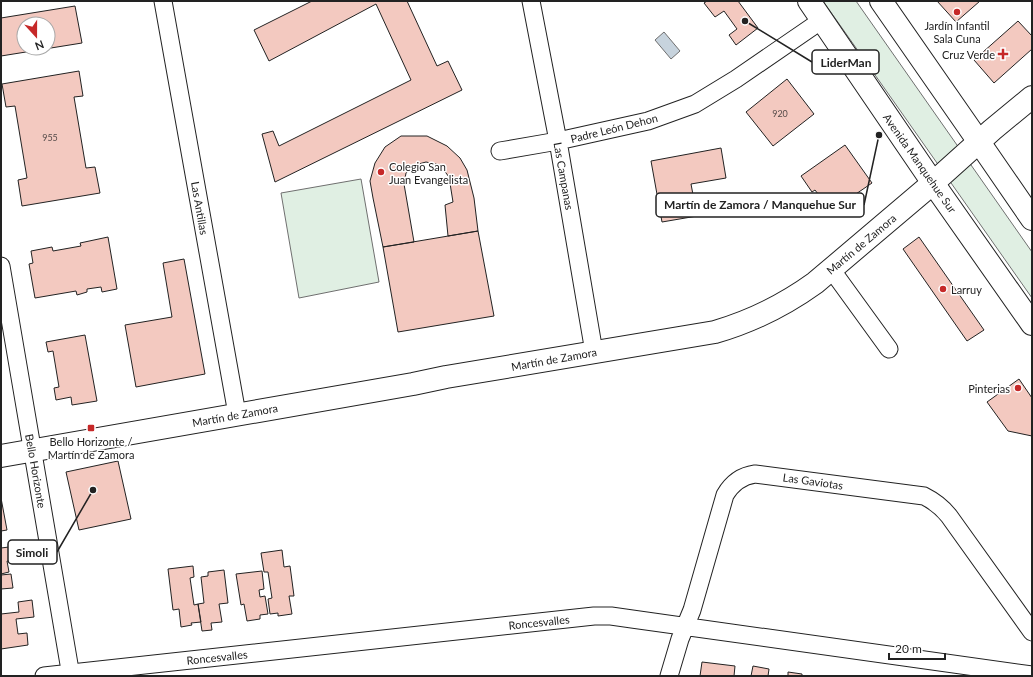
<svg xmlns="http://www.w3.org/2000/svg" width="1033" height="677" font-family="Lato,sans-serif">
<style>
.green{fill:#e0efe3;stroke:#6f6f6f}
.water{fill:#c7d3dd;stroke:#6f6f6f}
.building{fill:#f3c9c0;stroke:#222;fill-rule:evenodd}
.lines{fill:none;stroke-linecap:round;stroke-linejoin:round}
.street-casing{stroke:#222;stroke-width:19}
.secondary-casing{stroke:#222;stroke-width:24}
.primary-casing{stroke:#222;stroke-width:24}
.street{stroke:#fff;stroke-width:17}
.secondary{stroke:#fff;stroke-width:22}
.primary{stroke:#fff;stroke-width:22}
.poi-dot{fill:#c62828;stroke:#fff;stroke-width:1.5}
.labels{text-anchor:middle;dominant-baseline:central;stroke-width:3;stroke-linejoin:round;paint-order:stroke}
.number-label{font-size:9px;fill:#564c4a}
.poi-label{font-size:11px;fill:#222;stroke:#fff}
.street-label{font-size:11px;fill:#222;stroke:#fff}
.leader{fill:none;stroke:#222;stroke-width:1.5}
.callout-dot{fill:#222;stroke:#fff;stroke-width:1.5}
.callout{fill:#fff;stroke:#222;stroke-width:1.5}
.callout-label{font-size:12px;text-anchor:middle;font-weight:bold;fill:#222}
</style>
<rect width="100%" height="100%" fill="#fff"/>
<path class="green" d="M823 1H856L1032 252V298Z
M361 179 379 282 299 298 281 193Z"/>
<path class="water" d="M664 32 680 51 671 59 655 40Z"/>
<path class="building" d="M312 1H407L437 66 448 61 462 90 275 182 262 134 273 131 279 146 411 80 376 4 269 61 254 30Z
M707 1H738L758 28 736 45 729 35 737 29 724 11 715 17 704 3Z
M937 1H980L956 22Z
M75 6 82 43 1 56V18ZM24 24H48V48H24Z
M1018 21 1032 36V49L994 83 974 60Z
M79 71 83 96 74 97 86 168 95 167 100 193 22 206 18 180 27 178 15 106 6 107 2 84Z
M787 79 814 114 773 146 746 112Z
M401 136H427L447 146 460 158 467 170 474 198 478 231 448 236 445 205 453 202 449 177 440 165 426 162 415 165 406 173 404 184 414 242 383 247 373 198 370 181 375 163 385 147Z
M845 145 872 183 831 211 815 190 812 192 801 176Z
M721 148 726 178 691 184 697 216 662 222 651 161Z
M478 231 494 316 398 332 383 247Z
M108 237 117 289 102 292 101 287 87 289V292L77 295 76 291 35 298 29 264 33 263 31 251 52 247 53 251 81 246 80 243Z
M919 237 984 330 967 341 903 249Z
M184 259 205 374 136 387 125 325 172 317 163 263Z
M85 335 97 401 72 405 71 397 56 400 54 388 59 387 53 351 48 352 46 342Z
M1019 379 1032 398V436L1008 431 987 402Z
M118 461 131 519 79 530 66 472Z
M1 498 7 530 1 531Z
M9 547 11 561H7L9 572 1 574V548Z
M282 550 284 567 290 566 294 596H289L292 614 278 616V613L270 614 268 599 272 598 268 572H264L261 553Z
M193 566 194 577 190 578 194 605 198 604 201 622 191 623 192 625 181 627 179 609 173 610 168 569Z
M224 570 228 603 219 604 222 622 211 623 212 630 202 631 198 604 204 603 201 577 208 576V572Z
M262 571 264 589 259 590 260 597 265 596 268 614 260 615V619L247 621 244 604 241 605 236 574Z
M11 574 13 588 1 589V575Z
M32 600 34 617 16 619 18 634 27 633 28 645 1 649V614L19 612 18 602Z
M702 662 735 666 734 676H700Z
M753 666 769 669 768 676H751Z
M788 672 802 674V676H788Z"/>
<g class="lines">
<defs>
<path id="street" d="M163 1 237 414
M531 1 558 141 594 352
M500 151 558 141 648 121 695 104 736 79 822 20
M1 266 71 676
M831 269 889 349
M44 676 594 616H611L632 619 1032 675
M669 676 680 639 692 610 725 495C732 483 741 476 755 474L924 496C934 501 942 507 949 516L1032 632"/>
<path id="secondary" d="M1 456 413 384 446 377 715 332C753 321 783 306 815 283L933 183 992 130 1032 97"/>
<path id="primary" d="M809 1 933 183 1032 324
M881 1 979 142 1032 219"/>
</defs>
<use href="#street" class="street-casing"/>
<use href="#secondary" class="secondary-casing"/>
<use href="#primary" class="primary-casing"/>
<use href="#street" class="street"/>
<use href="#secondary" class="secondary"/>
<use href="#primary" class="primary"/>
</g>
<g class="poi-dot">
<circle cx="957" cy="12" r="4"/>
<path d="M1001 48h4v4h4v4h-4v4h-4v-4h-4v-4h4z"/>
<circle cx="381" cy="172" r="4"/>
<circle cx="943" cy="289" r="4"/>
<circle cx="1018" cy="388" r="4"/>
<rect x="87" y="424" width="8" height="8" rx="2"/>
</g>
<g class="labels">
<g class="number-label">
<text x="780" y="113">920</text>
<text x="50" y="137">955</text>
</g>
<g class="poi-label">
<text x="957" y="25">Jardín Infantil<tspan x="957" dy="13">Sala Cuna</tspan></text>
<text x="995" y="54" text-anchor="end">Cruz Verde</text>
<text x="389" y="166" text-anchor="start">Colegio San<tspan x="389" dy="13">Juan Evangelista</tspan></text>
<text x="951" y="289" text-anchor="start">Larruy</text>
<text x="1010" y="388" text-anchor="end">Pinterias</text>
<text x="91" y="441">Bello Horizonte /<tspan x="91" dy="13">Martín de Zamora</tspan></text>
</g>
<g class="street-label">
<text transform="translate(614 128) rotate(-14)">Padre León Dehon</text>
<text transform="translate(920 163) rotate(55)">Avenida Manquehue Sur</text>
<text transform="translate(564 176) rotate(80)">Las Campanas</text>
<text transform="translate(200 208) rotate(80)">Las Antillas</text>
<text transform="translate(861 244) rotate(-40)">Martín de Zamora</text>
<text transform="translate(554 359) rotate(-10)">Martín de Zamora</text>
<text transform="translate(235 415) rotate(-10)">Martín de Zamora</text>
<text transform="translate(36 471) rotate(80)">Bello Horizonte</text>
<text transform="translate(813 481) rotate(8)">Las Gaviotas</text>
<text transform="translate(539 622) rotate(-6)">Roncesvalles</text>
<text transform="translate(217 657) rotate(-6)">Roncesvalles</text>
</g>
</g>
<path class="leader" d="M745 21L812 62M879 135L864 205M93 490L57 552"/>
<g class="callout-dot">
<circle cx="745" cy="21" r="4"/>
<circle cx="879" cy="135" r="4"/>
<circle cx="93" cy="490" r="4"/>
</g>
<g class="callout">
<rect x="812" y="50" width="67" height="24" rx="4"/>
<rect x="656" y="193" width="208" height="24" rx="4"/>
<rect x="8" y="540" width="49" height="24" rx="4"/>
</g>
<g class="callout-label">
<text x="846" y="67">LiderMan</text>
<text x="760" y="209">Martín de Zamora / Manquehue Sur</text>
<text x="32" y="557">Simoli</text>
</g>
<rect width="1033" height="677" fill="none" stroke="#222222" stroke-width="4"/>
<g transform="translate(36 36) rotate(159)"><circle r="19" fill="#ffffff" stroke="#a7a7a7"/>
<path d="M0-3L7 15L0 10L-7 15Z" fill="#c62828"/>
<text y="-6" font-size="11" font-weight="bold" text-anchor="middle" fill="#222222">N</text>
</g>
<path d="M889 653v6h56v-6" fill="none" stroke="#222222" stroke-width="2"/>
<text x="895" y="653" font-size="12" fill="#222222" stroke="#ffffff" stroke-width="3" paint-order="stroke">20 m</text>
</svg>
